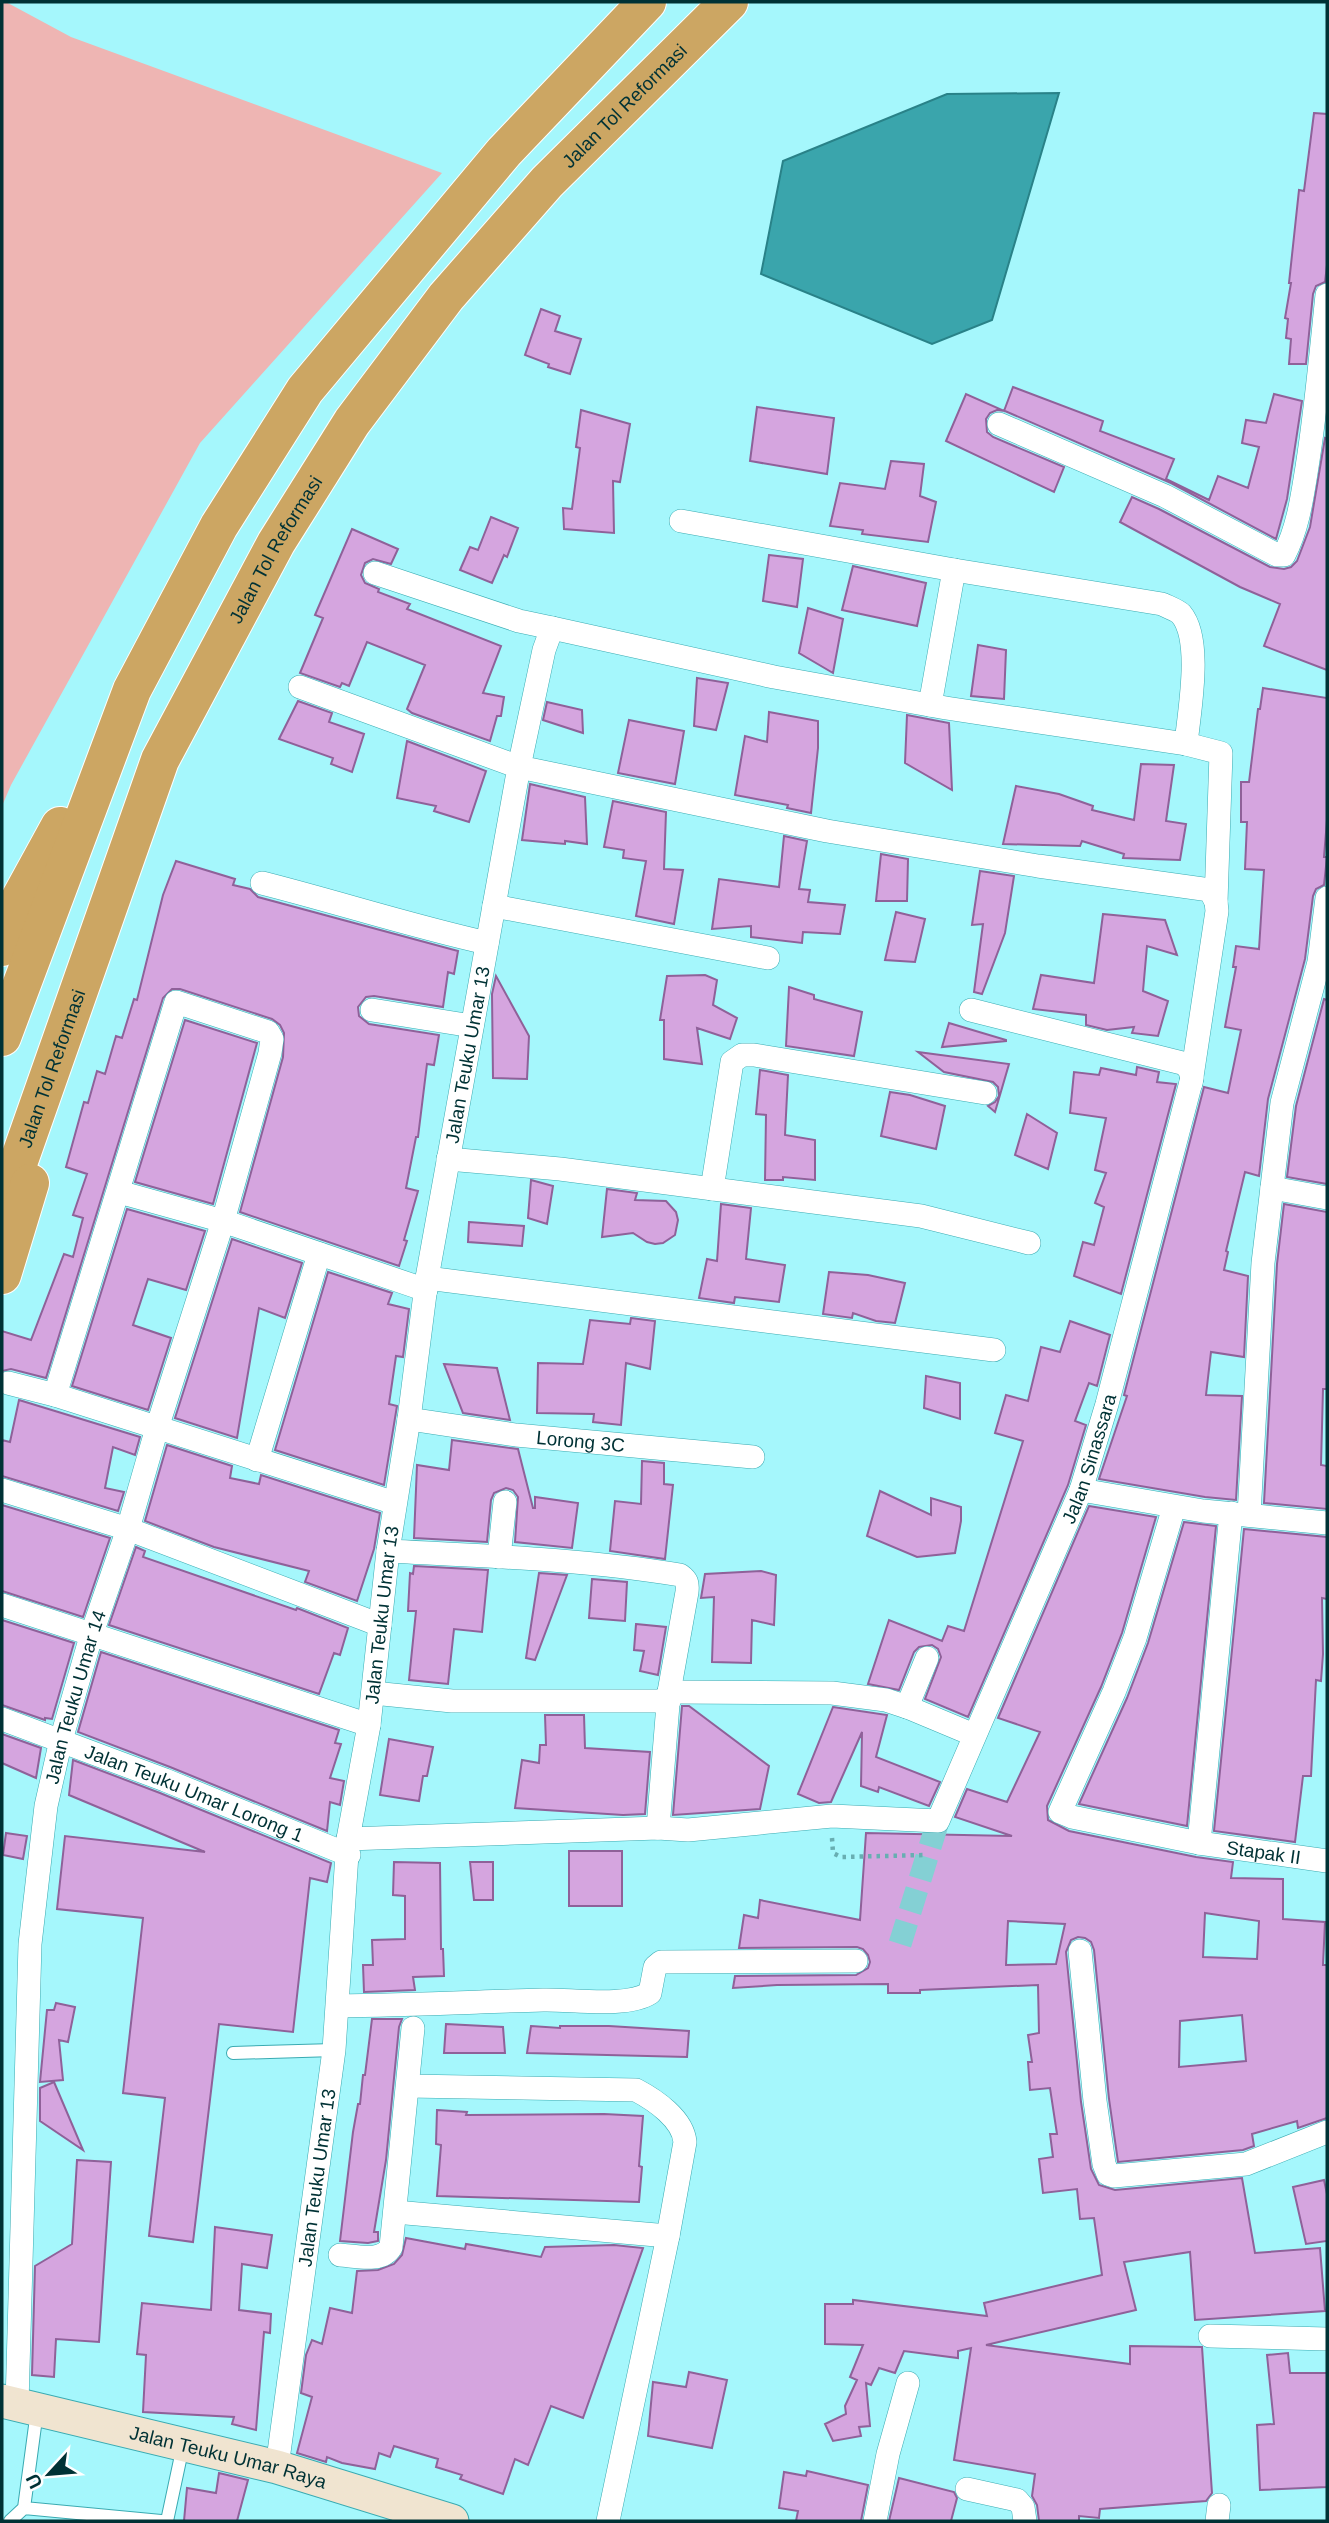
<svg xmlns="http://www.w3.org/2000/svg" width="1329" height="2523" font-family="Helvetica,sans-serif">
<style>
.green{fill:#eeb5b3}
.water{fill:#3aa5ac;stroke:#298288;stroke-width:2}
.building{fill:#d5a5df;stroke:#8f6199;stroke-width:2;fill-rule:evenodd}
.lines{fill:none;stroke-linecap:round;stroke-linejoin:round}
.street-tunnel{stroke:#84d0d4;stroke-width:23;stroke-dasharray:23 11;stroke-linecap:butt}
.lane-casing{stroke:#3aabb2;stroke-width:14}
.street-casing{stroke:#3aabb2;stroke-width:24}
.secondary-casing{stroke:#3aabb2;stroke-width:35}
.highway-casing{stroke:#fff;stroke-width:40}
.path{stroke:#68aeb2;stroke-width:4.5;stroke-dasharray:3.5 5;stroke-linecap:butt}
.lane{stroke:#fff;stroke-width:12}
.street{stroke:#fff;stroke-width:23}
.secondary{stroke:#f0e4d0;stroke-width:33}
.highway{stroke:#cca663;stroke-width:38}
.labels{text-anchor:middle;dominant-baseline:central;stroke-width:5;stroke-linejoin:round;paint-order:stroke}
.street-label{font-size:19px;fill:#003235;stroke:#fff}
</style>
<rect width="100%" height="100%" fill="#a5f7fc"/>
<path class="green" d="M2 2H6L71 37 442 173 200 443 11 785 2 806Z"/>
<path class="water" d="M1059 93 992 320 932 344 761 274 783 161 947 94Z"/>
<path class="building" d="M1314 113 1327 114V265L1325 282 1316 286 1313 294 1306 364H1289L1291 339 1286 338 1288 319 1285 318 1291 283H1289L1299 190 1304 191Z
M541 309 560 316 555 331 581 339 570 374 548 367 549 364 525 355Z
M1013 387 1103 421 1100 431 1174 459 1166 479 1209 500 1218 476 1248 488 1259 447 1242 443 1246 420 1266 423 1274 394 1302 401 1287 499 1276 539 1171 483 1005 411 997 410 990 413 986 419 987 432 993 437 1064 467 1054 492 946 441 966 394 1004 411Z
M757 407 834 418 827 474 750 461Z
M581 410 630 424 620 482 613 481 614 533 564 529 563 508 572 509 580 448 576 447Z
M1325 438 1327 439V670L1264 646 1280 604 1240 587 1120 522 1132 497 1159 509 1270 567 1284 569 1291 567 1297 561 1310 527Z
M891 461 924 464 920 496 936 502 928 542 862 534 863 530 830 526 840 483 885 489Z
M491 517 518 528 507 557 504 555 492 583 460 570 470 547 478 550Z
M352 529 398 549 391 564 373 559 365 563 361 575 365 583 379 589 378 592 410 604 407 609 501 646 483 693 504 697 501 716H497L490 741 412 713 407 709 425 665 367 642 349 686 342 683 340 687 300 673 323 618 315 615Z
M769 555 803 559 797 607 763 601Z
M853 566 926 583 917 626 842 610Z
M808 608 843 619 833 673 799 653Z
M978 645 1006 650 1004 699 971 696Z
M697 678 728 683 716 730 694 726Z
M1263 688 1327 698V820L1324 857H1327L1324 885 1316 889 1313 896 1305 959 1268 1099 1259 1176 1245 1172 1226 1251 1228 1252 1224 1270 1248 1276 1244 1357 1211 1352 1206 1395 1242 1396 1236 1500 1205 1497 1099 1479 1127 1396 1124 1395 1204 1087 1228 1093 1241 1030 1225 1027 1236 967H1233L1236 946 1259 949 1264 870 1245 869 1247 822H1241V782H1249L1258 709H1260Z
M298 701 332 713 329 722 364 734 352 772 331 764 333 758 279 739Z
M547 702 582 710 583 733 543 720Z
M769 712 818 721V748L811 813 787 808 788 805 735 795 745 736 767 742Z
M907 715 949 723 952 790 905 763Z
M629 720 684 731 675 784 618 773Z
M407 741 486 771 469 822 434 811 436 806 397 798Z
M1141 764 1174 765 1166 821 1186 824 1180 860 1123 858 1124 854 1082 841 1080 846 1003 844 1016 786 1059 794 1093 806 1092 810 1134 820Z
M530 784 585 797 587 844 565 841V844L522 840Z
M613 801 666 812 664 869 683 870 674 924 636 916 646 861 623 858 624 850 604 847Z
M784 836 807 841 799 889 810 890 808 902 845 905 840 934 803 932 802 943 751 937V926L712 929 719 879 779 887Z
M881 854 908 859 907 901H876Z
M176 861 235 879 233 885 250 889 258 897 458 951 454 974 448 972 443 1007 374 996 366 997 358 1007 359 1016 369 1024 439 1035 434 1065 427 1064 418 1137H416L406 1188 418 1191 404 1240 407 1241 399 1266 240 1212 283 1057 284 1033 280 1025 272 1019 180 989H172L163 998 46 1378 11 1369 2 1371V1331L31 1340 64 1254 73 1257 83 1218 73 1215 87 1174 66 1167 84 1102 88 1103 97 1071 105 1074 116 1036 122 1038 134 999 137 1000 163 895Z
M980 871 1014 876 1005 933 982 994 974 992 983 924 972 925Z
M896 912 925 919 915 962 885 960Z
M1103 914 1165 920 1177 955 1147 946 1143 991 1168 1001 1158 1036 1132 1033 1134 1027 1107 1030 1086 1025V1015L1033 1009 1041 975 1094 983Z
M705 975 717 980 713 1005 737 1018 730 1039 697 1028 702 1064 664 1059V1020H660L667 976Z
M496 976 529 1036 527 1079 493 1078 492 994Z
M789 987 814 995V999L862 1012 854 1056 786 1046Z
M1324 999 1327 1000V1184L1287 1177 1296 1106Z
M185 1020 257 1043 213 1204 135 1182Z
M949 1023 1006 1040V1041L942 1047Z
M918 1052 1009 1064 995 1112 988 1106 995 1102 999 1096 998 1087 993 1082 944 1072Z
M1137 1067 1159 1072 1157 1082 1176 1084 1121 1294 1074 1276 1083 1242 1094 1245 1104 1207 1095 1203 1106 1173 1095 1170 1106 1118 1070 1113 1074 1072 1099 1075 1101 1068 1136 1075Z
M760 1070 788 1075 785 1135 815 1140V1180L783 1177V1180H765L766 1115 756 1114Z
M890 1092 910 1095 945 1106 936 1149 881 1136Z
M1027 1114 1057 1133 1048 1169 1015 1155Z
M531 1180 553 1186 547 1224 528 1218Z
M607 1189 637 1193 635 1200 666 1201 676 1212 678 1220 675 1235 663 1243 655 1244 647 1242 633 1233 602 1237Z
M721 1204 751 1208 746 1259 785 1265 779 1302 735 1297 734 1303 699 1298 707 1259 717 1261Z
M1284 1204 1327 1212V1389H1323L1321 1465 1327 1466V1509L1264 1503 1277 1264Z
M127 1209 205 1231 186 1290 148 1279 133 1325 171 1338 148 1410 72 1386Z
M469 1222 524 1226 522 1246 468 1242Z
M232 1239 302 1263 285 1318 259 1308 237 1438 175 1418Z
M328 1272 392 1293 388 1304 409 1309 403 1357 396 1356 389 1404 397 1406 384 1485 275 1450Z
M829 1272 868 1275 905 1283 895 1323 876 1321 853 1313 852 1318 823 1314Z
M631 1318 655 1321 650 1369 626 1363 621 1425 593 1422 594 1414 537 1413 538 1363 583 1364 590 1320 630 1324Z
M1070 1321 1110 1335 1097 1386 1089 1383 1075 1421 1086 1425 1068 1485 968 1717 925 1699 941 1657 938 1649 932 1645 919 1647 914 1652 899 1690 868 1684 889 1620 942 1641 948 1626 964 1631 1023 1441 995 1433 1006 1395 1028 1401 1041 1347 1060 1352Z
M444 1364 497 1368 510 1420 463 1413Z
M926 1376 960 1383V1419L924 1408Z
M19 1400 140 1437 135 1455 113 1447 105 1488 124 1492 118 1511 2 1476V1440L10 1442Z
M452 1440 518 1449 533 1508H535V1497L578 1503 572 1548 515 1542 518 1497 513 1490 506 1488 494 1493 491 1500 487 1542 414 1538 417 1465 449 1470Z
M167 1445 232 1466 230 1478 259 1484 261 1475 380 1513 374 1549 357 1601 305 1582 309 1571 214 1547 145 1521Z
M642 1461 664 1463V1484L673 1485 665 1559 610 1551 615 1501 641 1504Z
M880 1491 931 1515V1498L961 1507V1521L955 1553 917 1557 867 1536Z
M2 1505 110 1538 83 1617 2 1591Z
M1089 1506 1156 1517 1122 1633 1101 1687 1047 1806 1048 1820 1069 1831 1196 1857 1233 1862 1231 1878 1283 1879V1919L1325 1922 1323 1965H1327V2118L1298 2128 1297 2121 1252 2134 1254 2146 1243 2150 1118 2162 1109 2099 1094 1950 1091 1942 1085 1938 1078 1937 1071 1940 1066 1952 1081 2102 1091 2169 1099 2185 1115 2190 1242 2178 1255 2253 1320 2248 1325 2311 1195 2320 1190 2252 1124 2262 1136 2310 986 2345 1130 2364V2346L1202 2347 1212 2493 1206 2501 1100 2509 1099 2518 1079 2516V2521H1039L1037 2505 1032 2496 1035 2474 954 2460 971 2348 958 2351V2358L904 2351 895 2373 879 2368 871 2385 866 2383 870 2426 859 2427 861 2436 833 2441 825 2424 846 2414 845 2406 857 2380 850 2377 863 2345 825 2344V2304H853V2300L987 2316 984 2303 1102 2275 1094 2218 1080 2219 1077 2189 1043 2193 1039 2159 1053 2157 1050 2134H1057L1050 2088 1030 2090 1028 2062H1032L1028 2035 1039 2033 1038 1985 920 1990V1993H888V1984L777 1985 733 1988 735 1976 856 1975 868 1968 870 1962 868 1955 863 1949 857 1947 739 1948 744 1915 758 1918 760 1900 860 1920 866 1833 1012 1836 955 1817 967 1789 1007 1802 1040 1732 998 1718ZM1205 1913 1259 1921 1257 1959 1203 1957ZM1008 1921 1065 1924 1056 1964 1006 1965ZM1242 2015 1246 2061 1179 2067 1180 2021Z
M1184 1522 1216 1526 1187 1826 1079 1804 1127 1698 1148 1643Z
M1244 1529 1327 1537V1599L1322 1598 1323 1654 1321 1681 1316 1680 1311 1776H1303L1295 1842 1214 1831Z
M136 1547 145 1551 143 1557 296 1610 297 1608 348 1628 340 1655 334 1653 319 1694 109 1625Z
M414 1566 488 1570 482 1632 454 1629 448 1684 409 1680 416 1611H408L410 1573 413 1574Z
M761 1571 776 1575 774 1625 752 1620 751 1663 712 1662 714 1597 701 1598 705 1574Z
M539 1573 567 1575 535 1660 526 1658Z
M592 1579 627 1582 625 1621 589 1618Z
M2 1620 74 1643 52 1719 45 1718V1720L2 1705Z
M636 1624 666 1627 658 1675 640 1671 644 1651 634 1650Z
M101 1652 339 1730 335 1743 341 1744 330 1778 344 1781 340 1805 330 1802 327 1831 170 1767 78 1732Z
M682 1706H689L769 1766 760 1809 673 1815Z
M833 1707 887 1715 876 1757 940 1782 929 1806 879 1787 878 1792 861 1786 862 1732 831 1802 819 1803 798 1794Z
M545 1715H584L585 1748 650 1752 645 1814 623 1815 515 1808 522 1760 539 1763 540 1745H546Z
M2 1734 41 1748 36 1778 2 1763Z
M389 1739 433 1747 427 1776H423L419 1801 380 1795Z
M73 1760 160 1793 331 1863 327 1882 310 1878 293 2032 219 2024 193 2242 149 2236 165 2098 123 2093 143 1918 57 1909 65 1836 205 1852 69 1795Z
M6 1833 27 1836 23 1859 3 1855Z
M569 1851H622V1906H569Z
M394 1862 440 1863 441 1949H443L444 1976 413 1977 415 1990 364 1992 363 1965H373L372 1940 405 1939V1896L393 1895Z
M470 1862H493V1900H474Z
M56 2003 75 2007 68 2042 59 2040 63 2080 40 2082 47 2010H54Z
M372 2019H402L399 2027 386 2160 374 2232H378V2241L368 2243 340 2241 353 2132 358 2104H360L363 2075H365Z
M446 2024 503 2027 505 2053H444Z
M531 2026 560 2028V2026H609L689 2031 687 2057 527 2053Z
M54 2082 83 2150 40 2121V2088Z
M437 2110 467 2112 466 2115 604 2114 643 2116 639 2166 642 2167 639 2202 437 2196 441 2145 436 2144Z
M77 2160 111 2162 99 2342 56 2339 54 2377 32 2375 35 2266 72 2244Z
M1324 2180 1327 2194V2241L1306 2244 1293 2187Z
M215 2227 272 2235 267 2268 242 2264 239 2310 271 2314 270 2333 264 2332 256 2430 232 2424 234 2417 143 2412 146 2355 137 2354 142 2303 211 2310Z
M406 2238 465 2249 466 2244 541 2257 545 2247 614 2245 643 2248 583 2418 551 2406 528 2465 515 2459 503 2494 460 2479 462 2475 436 2467 438 2459 394 2446 390 2457 379 2453 375 2469 342 2463 327 2457 326 2462 297 2453 312 2397 301 2393 306 2355 312 2340 322 2344 330 2308 352 2313 357 2271 378 2270 394 2264 402 2255Z
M1288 2353 1290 2373H1327V2487L1260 2490 1257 2425 1274 2424 1267 2355Z
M689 2372 727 2380 712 2448 648 2436 653 2382 686 2387Z
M807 2471 868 2485 861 2521H796L798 2511 779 2508 784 2472 806 2476Z
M219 2473 248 2480 237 2521H184L187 2488 216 2493Z
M899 2478 954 2492 957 2498 951 2521H889Z"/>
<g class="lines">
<path class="street-tunnel" d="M900 1944 938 1821"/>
<defs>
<path id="lane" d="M233 2053 334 2050
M24 2508 37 2411
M10 2521 24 2508 161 2521
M167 2521 183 2446"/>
<g id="street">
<path d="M999 424 1165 496 1277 555H1284C1298 528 1302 498 1307 467 1316 410 1321 353 1327 295"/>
<path d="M681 521 954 570 1162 604C1168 607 1177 610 1181 614 1203 640 1189 712 1186 744"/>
<path d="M375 573 519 621 552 628 544 650 519 767 827 831 1038 866 1210 890 1216 902 1217 911 1191 1083"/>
<path d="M552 628 774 677 946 708 1186 744 1221 753 1216 902"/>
<path d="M930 705 954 570"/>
<path d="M262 883C337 902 411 926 487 943"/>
<path d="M494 906 768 958"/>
<path d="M372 1010 472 1026"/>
<path d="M448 1159 560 1169 921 1216 1029 1243"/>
<path d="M1272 1188 1327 1198"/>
<path d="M712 1189 732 1062 742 1055H754L985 1093"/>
<path d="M119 1192 223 1221 270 1053 272 1039 268 1032 176 1002 55 1395 395 1503"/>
<path d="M427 1278 994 1350"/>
<path d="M8 1383 55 1395"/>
<path id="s1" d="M409 1419 516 1435 753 1457"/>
<path d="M257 1460 319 1254"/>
<path d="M2 1490 128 1529 380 1625"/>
<path d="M1081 1490 1203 1511 1327 1523"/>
<path id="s2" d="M1174 1507 1135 1638 1114 1692 1060 1812 1072 1817 1199 1843 1327 1861"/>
<path d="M1249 1515 1263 1263 1282 1103 1319 962 1327 898"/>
<path d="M388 1551C485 1556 584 1559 680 1575 687 1580 688 1583 687 1592L669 1692 658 1828"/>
<path d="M499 1557 505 1502"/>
<path d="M2 1605 369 1725"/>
<path d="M927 1658 907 1707 974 1735"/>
<path d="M669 1692 832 1693 886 1700 907 1707"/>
<path d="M373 1693 452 1701H669"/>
<path id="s3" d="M2 1719 165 1780 349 1855"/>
<path id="s4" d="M348 1839 658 1828 688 1830 832 1816 938 1821 1081 1490 1107 1404 1192 1078 1189 1068 1182 1063 971 1010"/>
<path d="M1199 1843 1231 1513"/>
<path d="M1080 1951 1095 2101 1104 2164 1108 2174 1114 2176 1246 2164 1327 2132"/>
<path d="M338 2006C406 2005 475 2002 543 2000 570 1999 627 2008 650 1993L655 1967 661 1962 856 1961"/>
<path d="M408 2086 636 2090C655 2100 683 2119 685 2142L668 2236 608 2521"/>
<path d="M395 2212 668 2236"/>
<path d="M340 2255C356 2256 382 2263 391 2247L413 2028"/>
<path d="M1210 2336 1327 2339"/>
<path id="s5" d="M17 2404 30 1944 46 1806 61 1740 92 1633 128 1529 157 1428 223 1221 426 1290"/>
<path id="s6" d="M277 2467 334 2050 348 1839 369 1725 388 1551 409 1419 427 1278 519 767 300 687"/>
<path d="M967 2489 1017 2500 1023 2507 1025 2521"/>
<path d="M875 2521 888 2454 908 2383"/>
<path d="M1217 2521 1219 2505"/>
</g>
<g id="secondary">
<path id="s7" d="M2 2401 277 2467 452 2521"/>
</g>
<g id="highway">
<path d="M2 947 20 899 60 826"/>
<path d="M2 1037 132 690 219 526 305 390 504 152 647 2"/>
<path id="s8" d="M2 1209 160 760 276 543 352 422 446 297 547 182 729 2"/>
<path d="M2 1275 30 1183"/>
</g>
</defs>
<use href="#lane" class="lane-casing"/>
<use href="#street" class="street-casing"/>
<use href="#secondary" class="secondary-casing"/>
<use href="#highway" class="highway-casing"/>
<path class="path" d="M832 1838 833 1853 841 1857 926 1855"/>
<use href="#lane" class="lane"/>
<use href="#street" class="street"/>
<use href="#secondary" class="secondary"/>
<use href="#highway" class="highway"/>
</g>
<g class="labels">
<g class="street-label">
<text stroke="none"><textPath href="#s8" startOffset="1283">Jalan Tol Reformasi</textPath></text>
<text stroke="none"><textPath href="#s8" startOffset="716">Jalan Tol Reformasi</textPath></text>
<text stroke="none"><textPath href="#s6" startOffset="1426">Jalan Teuku Umar 13</textPath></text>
<text stroke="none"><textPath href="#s8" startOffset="149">Jalan Tol Reformasi</textPath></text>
<text stroke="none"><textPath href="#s1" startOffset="173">Lorong 3C</textPath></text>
<text stroke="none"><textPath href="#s4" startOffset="984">Jalan Sinassara</textPath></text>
<text stroke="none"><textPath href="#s6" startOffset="859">Jalan Teuku Umar 13</textPath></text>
<text stroke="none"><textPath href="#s5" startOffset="712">Jalan Teuku Umar 14</textPath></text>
<text stroke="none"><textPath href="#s3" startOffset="206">Jalan Teuku Umar Lorong 1</textPath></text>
<text stroke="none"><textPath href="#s2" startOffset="534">Stapak II</textPath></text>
<text stroke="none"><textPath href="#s6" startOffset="292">Jalan Teuku Umar 13</textPath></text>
<text stroke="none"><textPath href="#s7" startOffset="233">Jalan Teuku Umar Raya</textPath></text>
</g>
</g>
<rect width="1329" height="2523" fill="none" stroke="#003235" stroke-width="7"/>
<g transform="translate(49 2474) rotate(244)" stroke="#ffffff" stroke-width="5" paint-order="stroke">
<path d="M0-5L12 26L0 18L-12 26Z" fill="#003235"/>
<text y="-10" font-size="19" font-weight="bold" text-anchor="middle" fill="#003235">U</text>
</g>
</svg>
